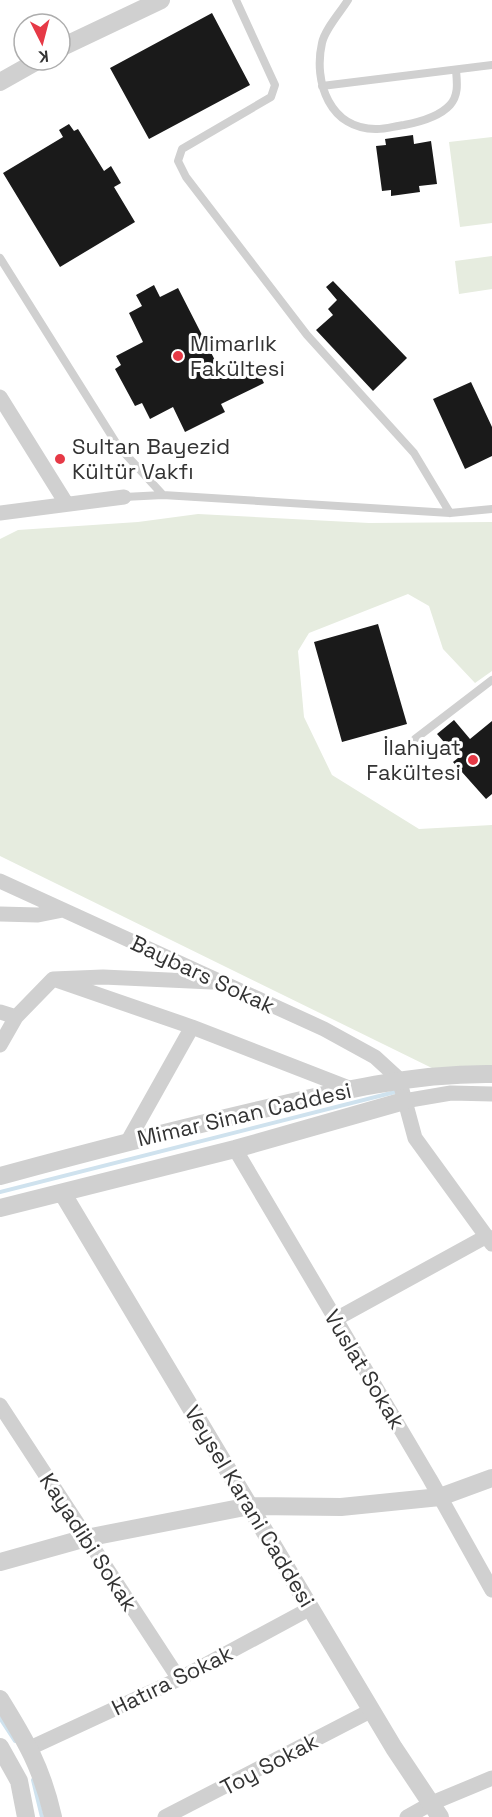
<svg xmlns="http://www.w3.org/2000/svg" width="492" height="1817" font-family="'Space Grotesk',sans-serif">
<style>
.green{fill:#e6ecdf}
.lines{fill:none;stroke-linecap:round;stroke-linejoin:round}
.stream{stroke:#cfe2ee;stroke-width:4}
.building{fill:#1a1a1a}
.service{stroke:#d0d0d0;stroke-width:8}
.minor{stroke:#d0d0d0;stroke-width:15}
.tertiary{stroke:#d0d0d0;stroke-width:18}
.poi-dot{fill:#e63946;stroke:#fff;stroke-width:2}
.labels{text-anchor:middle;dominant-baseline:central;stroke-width:6;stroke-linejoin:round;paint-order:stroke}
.poi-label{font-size:22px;fill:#333;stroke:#fff;text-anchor:start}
.street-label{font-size:22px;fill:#333;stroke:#fff}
</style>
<rect width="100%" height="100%" fill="#fff"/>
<path class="green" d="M492 137V223L460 227 449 142Z
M492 256V289L459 294 455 261Z
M198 514 369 523 492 522V671L475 683 443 649 429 606 408 594 309 633 298 651 304 717 332 775 419 829 492 825V1065L438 1071 0 856V539L18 530 138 522Z"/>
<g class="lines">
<path class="stream" d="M0 1192 399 1091
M0 1718 15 1741
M33 1780 42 1817"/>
</g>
<path class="building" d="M212 13 250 85 149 139 110 68Z
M69 124 74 131 78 129 104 171 111 166 121 183 114 187 135 222 60 267 3 173 63 137 59 130Z
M413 135 414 144 431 141 437 184 419 186 420 192 391 196V190L382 191 376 146 386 145 385 139Z
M333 281 407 358 373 391 316 330 333 315 328 309 337 300 326 287Z
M154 285 160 297 178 288 223 376 253 361 264 383 221 404 225 412 185 432 173 407 150 419 142 403 135 406 115 369 121 365 116 356 143 342 129 313 142 306 136 295Z
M471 382 492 427V456L465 469 433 399Z
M378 624 407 724 342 742 314 642Z
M454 720 470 739 492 721V794L486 799 453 762 458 758 437 734Z"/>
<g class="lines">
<path class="service" d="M236 0 275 85 271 97 182 149 178 161 186 177 307 335 414 453 450 513
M348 0C340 13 325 29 322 43 313 82 330 130 377 129 386 129 395 126 404 125 420 122 439 117 450 105 459 95 457 82 456 70
M322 86 492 65
M0 258 118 446 163 495 450 513 492 509
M124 497 163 495
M415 739 492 680"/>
<path class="minor" d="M0 397 66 503
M0 513 124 497
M0 881 324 1029 375 1057 399 1079 415 1138 492 1244
M0 914 38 915 63 910
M53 979 192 1027 349 1088
M0 1012 16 1017 53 979 103 977 212 982
M0 1045 16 1017
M404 1101 451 1093 492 1094
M128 1141 192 1027
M235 1149 430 1479 492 1590
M336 1319 487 1236
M0 1405 179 1679
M30 1748 179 1679 311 1608
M165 1817 372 1710
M407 1817 432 1803 492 1778"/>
<path class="tertiary" d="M60 48 161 0
M0 82 39 60
M0 1176C85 1153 170 1131 255 1111 334 1092 411 1073 492 1074
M63 1194 394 1748 440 1817
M0 1208 235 1149 404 1101
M0 1562 86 1538 250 1506 341 1507 440 1497 492 1478
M0 1699C26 1741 42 1768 53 1817
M0 1747 19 1781 26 1817"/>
</g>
<g class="poi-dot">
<circle cx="178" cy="356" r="6"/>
<circle cx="60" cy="459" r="6"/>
<circle cx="473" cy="760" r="6"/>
</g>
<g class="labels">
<g class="poi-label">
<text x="190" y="343">Mimarlık<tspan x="190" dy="25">Fakültesi</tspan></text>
<text x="72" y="446">Sultan Bayezid<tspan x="72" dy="25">Kültür Vakfı</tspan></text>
<text x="461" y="747" text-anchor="end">İlahiyat<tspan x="461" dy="25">Fakültesi</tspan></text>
</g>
<g class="street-label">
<text transform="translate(203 974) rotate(25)">Baybars Sokak</text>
<text transform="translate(244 1114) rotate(-13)">Mimar Sinan Caddesi</text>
<text transform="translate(365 1369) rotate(59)">Vuslat Sokak</text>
<text transform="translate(250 1506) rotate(59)">Veysel Karani Caddesi</text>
<text transform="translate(89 1542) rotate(57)">Kayadibi Sokak</text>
<text transform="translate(172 1680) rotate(-26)">Hatıra Sokak</text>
<text transform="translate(269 1764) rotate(-28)">Toy Sokak</text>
</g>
</g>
<g transform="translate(42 42) rotate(174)"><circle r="28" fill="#ffffff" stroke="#adadad" stroke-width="1.5"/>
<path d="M0-4.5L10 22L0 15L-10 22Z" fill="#e63946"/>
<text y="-9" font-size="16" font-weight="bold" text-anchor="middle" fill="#333333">K</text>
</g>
</svg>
